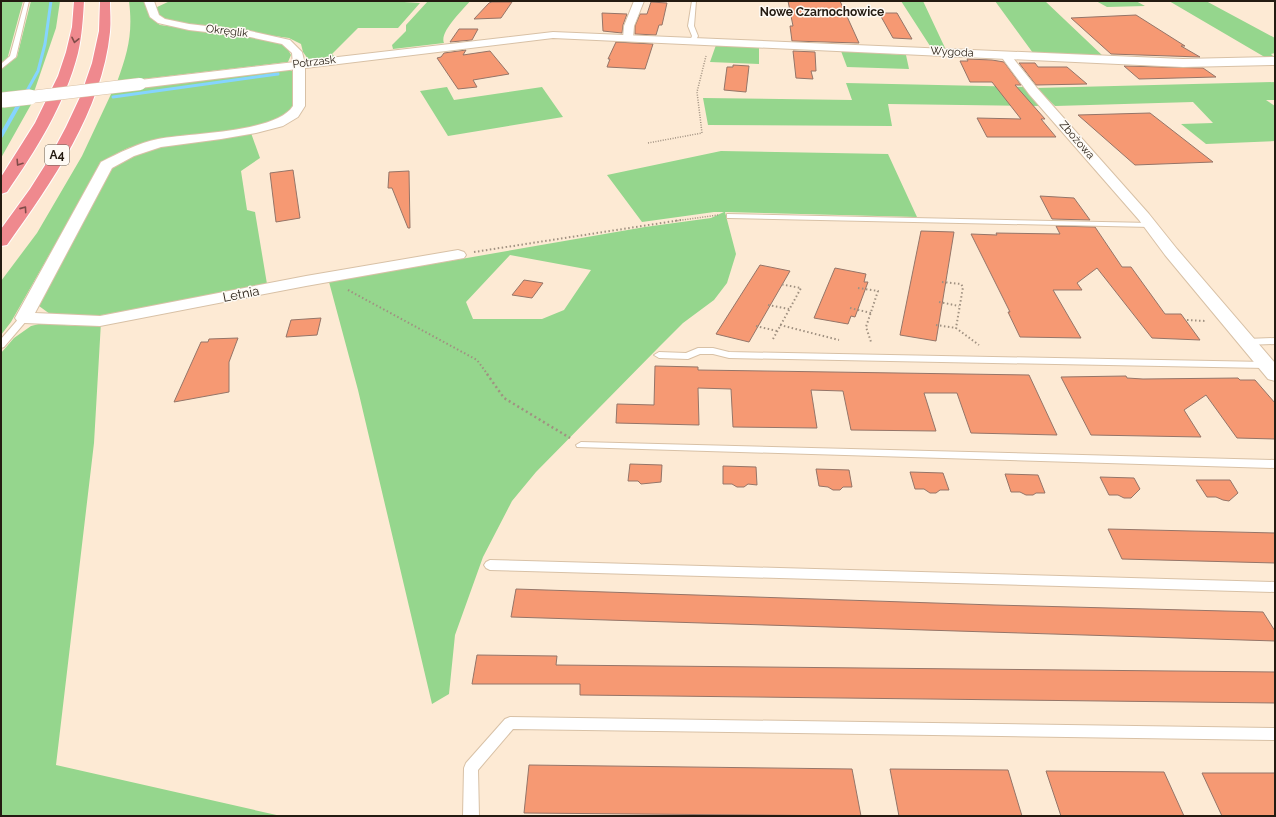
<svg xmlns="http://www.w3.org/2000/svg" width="1276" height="817" font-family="Raleway,sans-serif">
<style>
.green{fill:#95d68d;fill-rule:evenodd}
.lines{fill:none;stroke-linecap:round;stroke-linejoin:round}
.stream-far1{stroke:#85d4ff;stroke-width:3}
.stream{stroke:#85d4ff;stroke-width:4}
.building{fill:#f69973;stroke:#957568}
.service-casing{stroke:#d8c1a6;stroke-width:2}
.minor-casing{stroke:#d8c1a6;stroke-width:2}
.tertiary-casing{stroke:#d8c1a6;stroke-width:2}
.motorway-casing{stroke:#fff;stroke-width:2}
.path-far2{stroke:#a09181;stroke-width:1.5;stroke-dasharray:1 1.5;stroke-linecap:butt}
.path-far1{stroke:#a09181;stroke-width:2;stroke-dasharray:1.5 2.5;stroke-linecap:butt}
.path{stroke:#a09181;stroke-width:2.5;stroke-dasharray:2 3;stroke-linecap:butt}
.service{fill:#fff;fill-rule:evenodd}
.minor{fill:#fff;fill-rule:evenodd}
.tertiary{fill:#fff;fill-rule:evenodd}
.motorway{fill:#ef898e;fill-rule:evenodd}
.tertiary-bridge-far1-casing{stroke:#d8c1a6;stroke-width:13;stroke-linecap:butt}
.tertiary-bridge-casing{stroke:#d8c1a6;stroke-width:16;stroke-linecap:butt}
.tertiary-bridge-far1{stroke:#fff;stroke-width:12}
.tertiary-bridge{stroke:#fff;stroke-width:15}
.oneway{stroke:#7f4c49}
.labels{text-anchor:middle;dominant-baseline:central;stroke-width:3;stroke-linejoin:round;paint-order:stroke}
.far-street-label{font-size:11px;fill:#241b11;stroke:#fefaf4}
.far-neighbourhood-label{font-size:12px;font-weight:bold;fill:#241b11;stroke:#fefaf4}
.shield{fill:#fefaf4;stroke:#655e55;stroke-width:1}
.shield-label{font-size:12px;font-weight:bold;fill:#241b11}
.street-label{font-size:13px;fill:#241b11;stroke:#fefaf4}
</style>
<rect width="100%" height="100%" fill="#fdead4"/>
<path class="green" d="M1 1H23L7 60 1 64Z
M31 1H60L56 28 34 92 1 97V69L17 57Z
M129 1H146L151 18 160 25 277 40 286 46 291 55 288 62 117 82C128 52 133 33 129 1Z
M170 1H388L420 3 398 28H358L332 54 335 57 308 59 303 52 301 44 289 38 165 21 158 17 155 8Z
M428 1H470C463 10 439 32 444 43L393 49 392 45 406 31V25Z
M901 1H923L946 50 932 49Z
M995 1H1045L1104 57 1033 53Z
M1096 1H1136L1145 6 1107 7Z
M1169 1H1206L1275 38V53L1271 54 1275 58 1268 59Z
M716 45 759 47V64L710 62Z
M841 51 906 55 909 69 847 67Z
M287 69 294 72V107L282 118 258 126 152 142 128 148 116 154 105 164 86 190 11 322 1 335V281L37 233 82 156 112 92Z
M1275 82V100H1266L1275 106V141L1206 144 1181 124 1213 123 1193 102 1055 106 1036 88Z
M846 83 1025 87 1043 106 888 104 892 126 708 125 703 98 852 100Z
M447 87 454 100 542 87 563 117 448 136 420 91Z
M33 101 1 158V105Z
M251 133 260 158 241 171 247 210 255 212 267 284 92 317 50 314 39 306 105 178 113 168 129 157 151 148Z
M721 151 888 154 917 217 725 212 736 254 727 283 714 300 683 323 659 347 536 472 512 501 483 557 455 635 449 694 432 704 358 390 329 282 645 227 711 218 724 212H714L642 222 607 175ZM510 255 591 270 564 310 542 319H473L466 302Z
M101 322 94 443 56 765 281 816H1V353L14 338 31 326 43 323 75 326Z"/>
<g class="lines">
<path class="stream-far1" d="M113 97 278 74
M23 98 38 71 45 44 51 1"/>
<path class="stream" d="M1 136 23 97"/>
</g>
<path class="building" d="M788 1H840L859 43 792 41 790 26H793Z
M492 2H512L501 18 474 19 489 3Z
M651 2 667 3 662 25H659L656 35 635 34V26L640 14H647Z
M602 13 627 14 623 25 622 33 603 31Z
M879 13H897L912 39 893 38Z
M1136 15 1185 46H1181L1200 57 1111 54 1071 18Z
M459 29H478L472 40 450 42Z
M616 42 653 44 645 69 607 67 610 59H608Z
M466 50 463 55 490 51 509 74 473 80 477 87 458 89 437 58 441 57 444 53Z
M793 51 815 52 816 71H811L813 79 796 78Z
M967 59 992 60 1004 62 1021 85H1015L1045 119H1041L1056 137H987L977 118 1021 119 992 82H970L960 61H968Z
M1019 63H1035L1038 67H1067L1087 84 1036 85Z
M733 65 749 66 746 92 724 90 727 67H733Z
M1124 66 1203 68 1216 77 1139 79Z
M1150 113 1213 162 1135 165 1078 115Z
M293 170 300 218 276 222 270 173Z
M409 171 410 228H408L392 188H388L389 172Z
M1040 196 1074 198 1090 220 1052 219Z
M1056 226 1095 227 1122 267H1131L1165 314H1181L1200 340 1152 338 1097 268 1077 283 1082 290H1053L1081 338 1020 337 1008 312H1010L971 234 997 235 996 233 1060 234Z
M921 231 954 232 936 341 900 335Z
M760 265 790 271 749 342 716 334Z
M835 268 866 274 864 282H868L855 317 851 316 848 324 814 318Z
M524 280 543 283 532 298 512 295Z
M321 318 317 335 286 337 291 320Z
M238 338 229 362V392L174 402 201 342H208L209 339Z
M655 366 698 367V370L1029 375 1057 435 971 433 957 393H924L936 431 851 430 843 391 811 390 817 428 733 427 731 389 698 388 699 425 616 423 617 404 654 405Z
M1126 376 1127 378 1143 379 1238 378 1240 380H1255L1275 403V439L1237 438 1206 395 1184 410 1201 437 1091 435 1061 377Z
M630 464 662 465 661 482 641 484 638 481H628Z
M723 466 756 467 757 485 748 484 744 487H737L732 484H723Z
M816 469 849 470 852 487H843L840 490H833L828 487 819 486Z
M910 472 943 473 949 490H940L936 493H930L924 489H915Z
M1005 474 1038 475 1045 493H1036L1033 495H1026L1020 492H1011Z
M1100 477 1134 478 1140 489 1131 498H1124L1118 495H1109Z
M1196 480H1230L1238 493 1229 501 1223 500 1216 497H1207Z
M1108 529 1275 533V563L1122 559Z
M516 589 994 605 1263 612 1275 631V641L511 617Z
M477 655 557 656 556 665 1275 672V703L580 695V684H472Z
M529 765 852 769 861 816 524 813Z
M890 769 1008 770 1022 816H899Z
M1046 771 1164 772 1184 816H1061Z
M1202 773H1275V816H1222Z"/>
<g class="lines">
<defs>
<path id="service" d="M25 1H29L16 57 1 69V64L10 56Z
M692 1H696L694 26 698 36 695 42 693 43 690 41 692 36 688 26Z
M727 214 1151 223 1155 225 1151 227 730 218H727Z
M24 315 28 318 27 320 4 347 1 348V339L21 316Z
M1275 338V344L1246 345 1241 342 1246 339Z
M698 348H713L729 352 1266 362 1271 365 1266 368 729 358 713 354H700L688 359 659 358 654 355 659 352 686 353Z
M581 442 1275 460V468L577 447 576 445Z
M490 560 1275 582V592L490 570 486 568 484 565 486 562Z
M510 717 1275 728V740L513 729 478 770 479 816H463L464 768 466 763 505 719Z"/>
<path id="minor" d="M144 1H154L159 15 165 19 189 24 250 31 290 40 302 52 305 64V106L298 117 283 126 256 133 221 139 161 147 134 156 112 168 35 313 100 316 306 276 458 250 464 252 466 255 464 258 306 286 100 326 24 323 18 322 15 318 101 162C119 153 138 143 158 139 189 133 276 133 293 106V64L292 53 282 44 250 37 189 30 158 23 150 17Z
M634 1H644L634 26 633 38 628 41 623 38 624 26Z
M1005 52 1009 53 1037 88 1149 214 1177 249 1275 363V381L1268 379 1165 255 1139 220 1029 94 1000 55Z"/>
<path id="tertiary" d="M553 32 1183 59 1275 57V65L1183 67 553 38 140 88 135 87 134 84 135 81 140 80Z"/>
<path id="motorway" d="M74 1H84C83 18 82 36 78 53 65 104 36 150 7 192L1 194V177L35 123 58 76 66 52 72 27Z
M100 1H110C110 11 111 22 110 32 102 111 52 182 7 245L1 246V229L30 189 49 159 66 127 81 95 92 63 99 31Z"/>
</defs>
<use href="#service" class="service-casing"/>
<use href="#minor" class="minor-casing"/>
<use href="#tertiary" class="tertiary-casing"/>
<use href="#motorway" class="motorway-casing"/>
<path class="path-far2" d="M648 143 702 133 697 92 706 56
M675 221 718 215"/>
<path class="path-far1" d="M474 252 681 220
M942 282 961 284 963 287 956 328 979 345
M858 288 878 291 866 327 871 342
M348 290 477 360 488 375
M939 302 959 306
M768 305 789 309
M850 308 871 313
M1187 320 1206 321
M780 325 839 340
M936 325 956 328
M756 326 777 331
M773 339 801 288 780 284"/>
<path class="path" d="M487 374 504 398 570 438"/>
<use href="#service" class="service"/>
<use href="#minor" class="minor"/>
<use href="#tertiary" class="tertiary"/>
<use href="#motorway" class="motorway"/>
<defs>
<path id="tertiary-bridge-far1" d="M22 98 140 84"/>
<path id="tertiary-bridge" d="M3 100 30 97"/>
</defs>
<use href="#tertiary-bridge-far1" class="tertiary-bridge-far1-casing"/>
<use href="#tertiary-bridge" class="tertiary-bridge-casing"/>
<use href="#tertiary-bridge-far1" class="tertiary-bridge-far1"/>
<use href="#tertiary-bridge" class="tertiary-bridge"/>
</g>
<defs><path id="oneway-chevron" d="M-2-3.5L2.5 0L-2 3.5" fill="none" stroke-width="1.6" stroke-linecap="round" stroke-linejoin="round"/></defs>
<g class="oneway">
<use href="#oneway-chevron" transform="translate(75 40) rotate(102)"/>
<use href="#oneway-chevron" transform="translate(19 163) rotate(123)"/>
<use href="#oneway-chevron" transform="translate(24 209) rotate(-55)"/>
</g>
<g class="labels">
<g class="far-street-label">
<text transform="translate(227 31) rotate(7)">Okręglik</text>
<text transform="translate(952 52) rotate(3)">Wygoda</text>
<text transform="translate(314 62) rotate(-7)">Potrzask</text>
<text transform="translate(1077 140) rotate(49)">Zbożowa</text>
</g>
<g class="far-neighbourhood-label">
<text x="822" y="12">Nowe Czarnochowice</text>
</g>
<rect class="shield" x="45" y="145" width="24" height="20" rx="3"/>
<g class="shield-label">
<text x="57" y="155">A4</text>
</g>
<g class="street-label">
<text transform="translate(241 294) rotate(-11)">Letnia</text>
</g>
</g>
<rect width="1276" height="817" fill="none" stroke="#241b11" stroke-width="4"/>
</svg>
